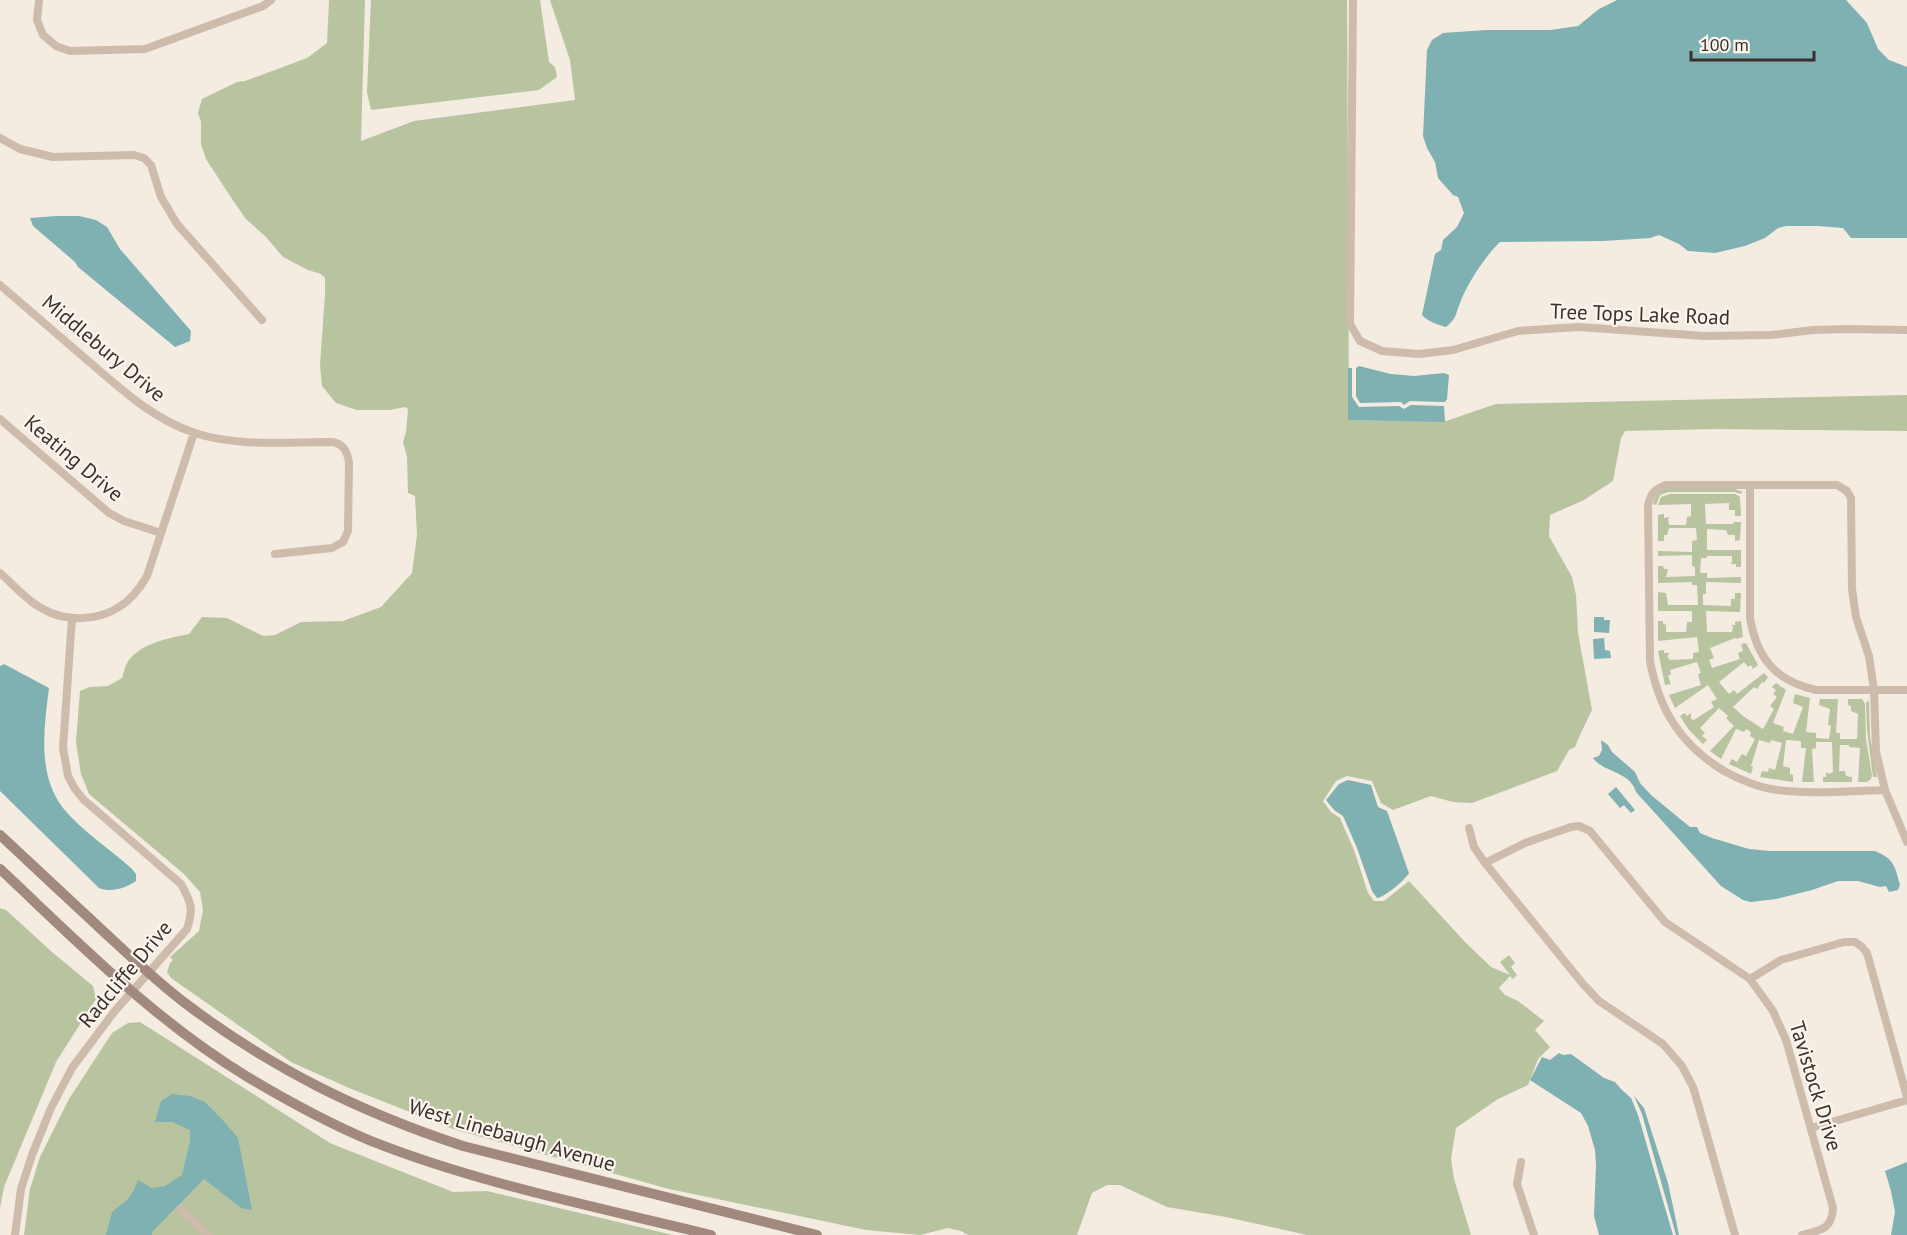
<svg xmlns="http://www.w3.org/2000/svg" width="1907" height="1235" font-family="'PT Sans',sans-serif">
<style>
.green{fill:#b8c4a0}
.water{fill:#7fb0b2}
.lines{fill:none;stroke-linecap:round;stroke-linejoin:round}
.street{stroke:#cdbbac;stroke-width:8}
.secondary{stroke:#a18a7d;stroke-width:10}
.labels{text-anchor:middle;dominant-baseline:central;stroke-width:4.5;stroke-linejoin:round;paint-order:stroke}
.street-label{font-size:21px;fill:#3b302b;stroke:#fbf5ee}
</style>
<rect width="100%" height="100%" fill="#f4ebe1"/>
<path class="green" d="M329 0H365L361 141 414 121 575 100 570 60 550 0H1347L1349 420 1446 421 1496 404 1907 395V431L1714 429 1625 431 1621 438 1613 481 1584 500 1550 515 1549 536 1572 577 1576 595 1578 633 1592 710 1579 737 1575 747 1569 750 1557 771 1472 803 1453 802 1431 796 1393 810 1381 803 1372 781 1347 776 1336 781 1323 801 1331 812 1340 818 1354 850 1368 893 1374 901H1384L1409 881 1465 942 1491 967 1510 975 1500 962 1509 955 1515 963 1511 967 1517 975 1513 979 1510 976 1499 988 1505 995 1518 1001 1544 1021 1535 1030 1550 1047 1538 1059 1528 1085 1498 1099 1456 1128 1451 1159 1454 1179 1471 1235H1307L1226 1217 1167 1207 1120 1185H1107L1092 1193 1077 1235H968L961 1231 948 1228 920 1235 866 1230 669 1189 453 1129 349 1088 291 1062 171 978 167 972 170 963 173 960 170 957 199 931 203 910 200 892 184 874 89 794 81 774 76 742 80 691 90 687 108 686 122 678C124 673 125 665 129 660 142 643 169 638 189 634L202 617 227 618 263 636 275 635 301 622 343 621 381 607 412 573 417 535 415 496 408 493 407 457 403 442 406 432 408 409 405 407 390 410H357L336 403 322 386 320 365 325 294V278L321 274 308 270 283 257 266 237 246 219 232 199 206 159 201 144V122L198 113 202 99 237 82 245 81 307 58 327 43Z
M371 0H540L549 62 555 67 557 77 539 90 371 110 367 92Z
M1664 489H1735L1743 492 1740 494 1735 492H1668L1660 495 1656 505 1653 504 1656 495Z
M1670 494H1735L1740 497 1741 516H1735V510H1729V503L1705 504 1706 524H1733L1734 522H1741L1740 540 1735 541V535H1728L1726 530 1707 529V550H1741V567H1736V564H1729L1732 563V556H1707V558H1701L1700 573H1707V578L1741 577V583L1706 582V594H1703V605L1731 606V599H1735V593H1741L1740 612 1706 611 1707 632H1732L1733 626 1730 625H1735V622L1741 621 1743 637 1736 639 1735 638 1710 648 1714 658 1709 660 1712 668 1740 659 1738 653 1743 651 1741 644 1746 643 1758 665 1753 669 1751 665 1748 667 1744 662 1719 682 1729 694 1734 690 1737 694 1764 673 1768 677 1764 683 1762 682 1757 689 1754 687 1733 707 1743 716 1763 729 1774 709 1770 706 1777 697 1773 694 1776 690 1772 687 1776 683 1786 690 1773 723 1784 727 1783 731 1793 734 1803 707 1793 703 1795 694 1810 698 1806 732 1816 733V738L1829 739 1831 726 1828 725 1830 709 1819 705 1820 699H1838L1836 733H1840V739H1857L1858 714 1851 711V706L1848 705V699H1862L1865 704 1866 739 1872 775 1871 779 1867 782H1858L1860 748 1849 747V745H1840L1839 771H1845L1846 776 1852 777V782H1823V777H1826V772L1829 774 1833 772 1832 742H1816V748L1812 749 1814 782H1802L1806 748H1801V741L1786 740 1783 766 1790 768V774L1793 775V782L1760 777 1762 771 1768 772 1769 768 1775 770 1782 743 1771 740 1770 743 1759 740 1751 766 1753 767 1751 774 1729 764 1732 759 1737 762 1742 754 1746 756 1755 739 1750 736 1751 732 1746 729 1744 732 1736 729 1721 759 1710 751 1734 726 1726 718 1728 716 1719 708 1700 728 1705 733 1702 736 1707 740 1703 744 1689 730 1680 716 1685 713 1687 716 1691 713V719L1694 720 1714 707 1711 702 1717 699 1708 685 1675 708 1669 695 1701 685 1698 674 1701 673 1697 662 1670 670 1671 674 1668 676 1671 684 1665 685 1658 651 1664 650V653H1670L1667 656 1670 660 1693 659V653L1699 652 1697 637 1658 641V621H1663V624L1667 625 1666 626V632H1686L1687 622H1692V611H1658V592L1666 593 1668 605H1698L1697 585H1692V582L1658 583V566H1663L1664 569H1668L1666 577 1695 576V567L1692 566V555L1658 556V551L1692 552V541L1697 540 1696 528H1669L1667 535H1664V541H1658V515L1664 514V518L1670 517 1668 519 1669 525H1686L1687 517 1691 516V504L1658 505 1661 497Z
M1869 701 1870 736 1877 777H1873L1867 730 1866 702Z
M0 908 6 910 52 952 93 986 96 999 56 1062 4 1187 0 1208Z
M140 1022 330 1143 453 1192 487 1191 673 1235H24L30 1189 40 1157 69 1099 112 1033 128 1023Z"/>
<path class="water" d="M1617 0H1846L1867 23 1878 49 1889 60 1907 67V238H1851L1843 228 1818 226H1786L1778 228 1765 238 1745 246 1715 253 1688 251 1679 244 1659 235 1650 238 1603 241 1500 242C1486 255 1467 284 1460 303 1455 315 1457 318 1446 327 1436 324 1429 322 1422 315L1435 254 1441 250 1443 240 1457 227 1464 213 1458 197 1453 195 1438 178 1435 162 1427 148 1423 136 1427 50 1432 40 1443 33 1486 30H1551L1578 26 1599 9Z
M57 216H79L96 220 107 227 120 249 191 331 190 341 175 347 78 267 75 262 33 226 30 218Z
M1359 366 1391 374 1414 376 1444 373 1449 375 1447 399 1445 402H1441L1410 401 1404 405 1401 402 1360 403 1356 396V368Z
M1348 368H1352V397L1359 407 1399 406 1404 409 1411 405 1444 406 1445 422 1348 420Z
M1594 617H1604V620H1610L1609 633 1594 632Z
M1604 638 1605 650 1610 651 1611 658 1594 659 1593 639Z
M4 664 49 688C44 728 37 774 63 808 82 831 110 849 132 869L136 874V881C126 888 111 893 99 888L0 791V666Z
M1601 740 1608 745 1612 752 1635 772 1640 783 1651 795 1690 827H1697L1700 833 1712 838 1749 849 1770 851H1875C1894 859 1895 866 1900 885L1898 890 1889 892 1886 886 1880 887 1858 881H1838L1812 890 1776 899 1751 902 1743 900 1721 886 1636 792C1630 771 1604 773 1593 758L1599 756 1602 750Z
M1348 780 1371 785 1378 807 1387 811 1409 873C1405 880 1385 897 1377 898L1372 891 1357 848 1343 816 1334 810 1326 800 1339 784Z
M1616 787 1635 810 1631 813 1624 805 1620 808 1608 794Z
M1559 1053 1563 1055 1571 1054 1604 1078 1615 1082 1622 1090 1631 1098 1638 1115 1673 1235H1599L1594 1216 1596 1165 1595 1150 1588 1126 1581 1113 1530 1080 1542 1057 1550 1060Z
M172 1094 190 1096 205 1102 220 1117 238 1138 252 1210 241 1208 204 1179 152 1232V1235H106L112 1212 128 1199 134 1190 138 1180 152 1188 165 1186 182 1175 190 1141V1130L172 1122H155L161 1101Z
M1634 1096 1644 1108 1668 1183 1679 1235H1676L1642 1114Z
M1907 1162V1235H1891L1895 1212 1891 1191 1885 1171Z"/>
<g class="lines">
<path class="street" d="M39 0 37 20 43 35 56 46 70 51 145 49 263 6 271 0
M1353 0 1350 324 1360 341 1382 351 1419 354 1453 350 1518 331 1579 327 1704 336 1771 335 1813 330 1847 329 1907 330
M0 138 20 149 53 157 134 155 144 158 151 165 161 197 177 224 262 320
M0 285C29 310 58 335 86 359 120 388 152 419 195 433 238 447 287 442 331 442 343 443 347 451 349 462L348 531 343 542 332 548 275 554
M0 419 109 513 124 521 161 533
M1750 485V618C1757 658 1775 681 1816 690H1907
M0 573C14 585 27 601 43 609 65 622 98 621 119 607 131 600 140 588 147 576L194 433
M1885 790C1849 791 1805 795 1771 789 1754 786 1739 779 1724 771 1681 745 1659 710 1650 661L1648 505C1651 493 1655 489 1666 485H1837L1847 491 1851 498 1852 589 1856 617 1869 656 1874 690 1876 752 1885 790 1907 842
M1469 828 1474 847 1485 863 1583 984 1599 1001 1663 1044 1682 1066 1693 1087 1699 1107 1735 1235
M1485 863 1525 843 1571 827 1579 826 1590 831 1665 922 1750 979 1773 1011 1786 1040 1833 1208C1832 1230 1820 1230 1802 1235
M1750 979 1781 960 1844 942H1855L1862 947 1867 953 1907 1097
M1811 1128 1907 1100
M1521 1162 1517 1184 1534 1235
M180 1209 208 1235
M15 1235 21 1189 32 1155 51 1108 72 1068 114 1012 187 929C194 908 191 902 181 884L84 800 75 789 68 776 63 748 72 618"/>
<path class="secondary" d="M0 835C34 867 69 899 103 931 130 956 156 981 185 1003 272 1069 360 1112 463 1146L817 1235
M0 869C78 942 154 1020 246 1076 286 1100 328 1123 371 1141 480 1184 597 1207 711 1235"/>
</g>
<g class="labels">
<g class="street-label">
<text transform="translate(1640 314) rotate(2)">Tree Tops Lake Road</text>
<text transform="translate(104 348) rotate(40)">Middlebury Drive</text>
<text transform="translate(74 458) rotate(40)">Keating Drive</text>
<text transform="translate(125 974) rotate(-50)">Radcliffe Drive</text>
<text transform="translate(1816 1086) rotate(73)">Tavistock Drive</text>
<text transform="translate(512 1135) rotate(16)">West Linebaugh Avenue</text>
</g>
</g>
<path d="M1691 51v9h123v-9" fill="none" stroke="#3b302b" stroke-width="3"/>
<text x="1700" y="51" font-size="18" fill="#3b302b" stroke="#fbf5ee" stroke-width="4.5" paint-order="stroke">100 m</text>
</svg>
